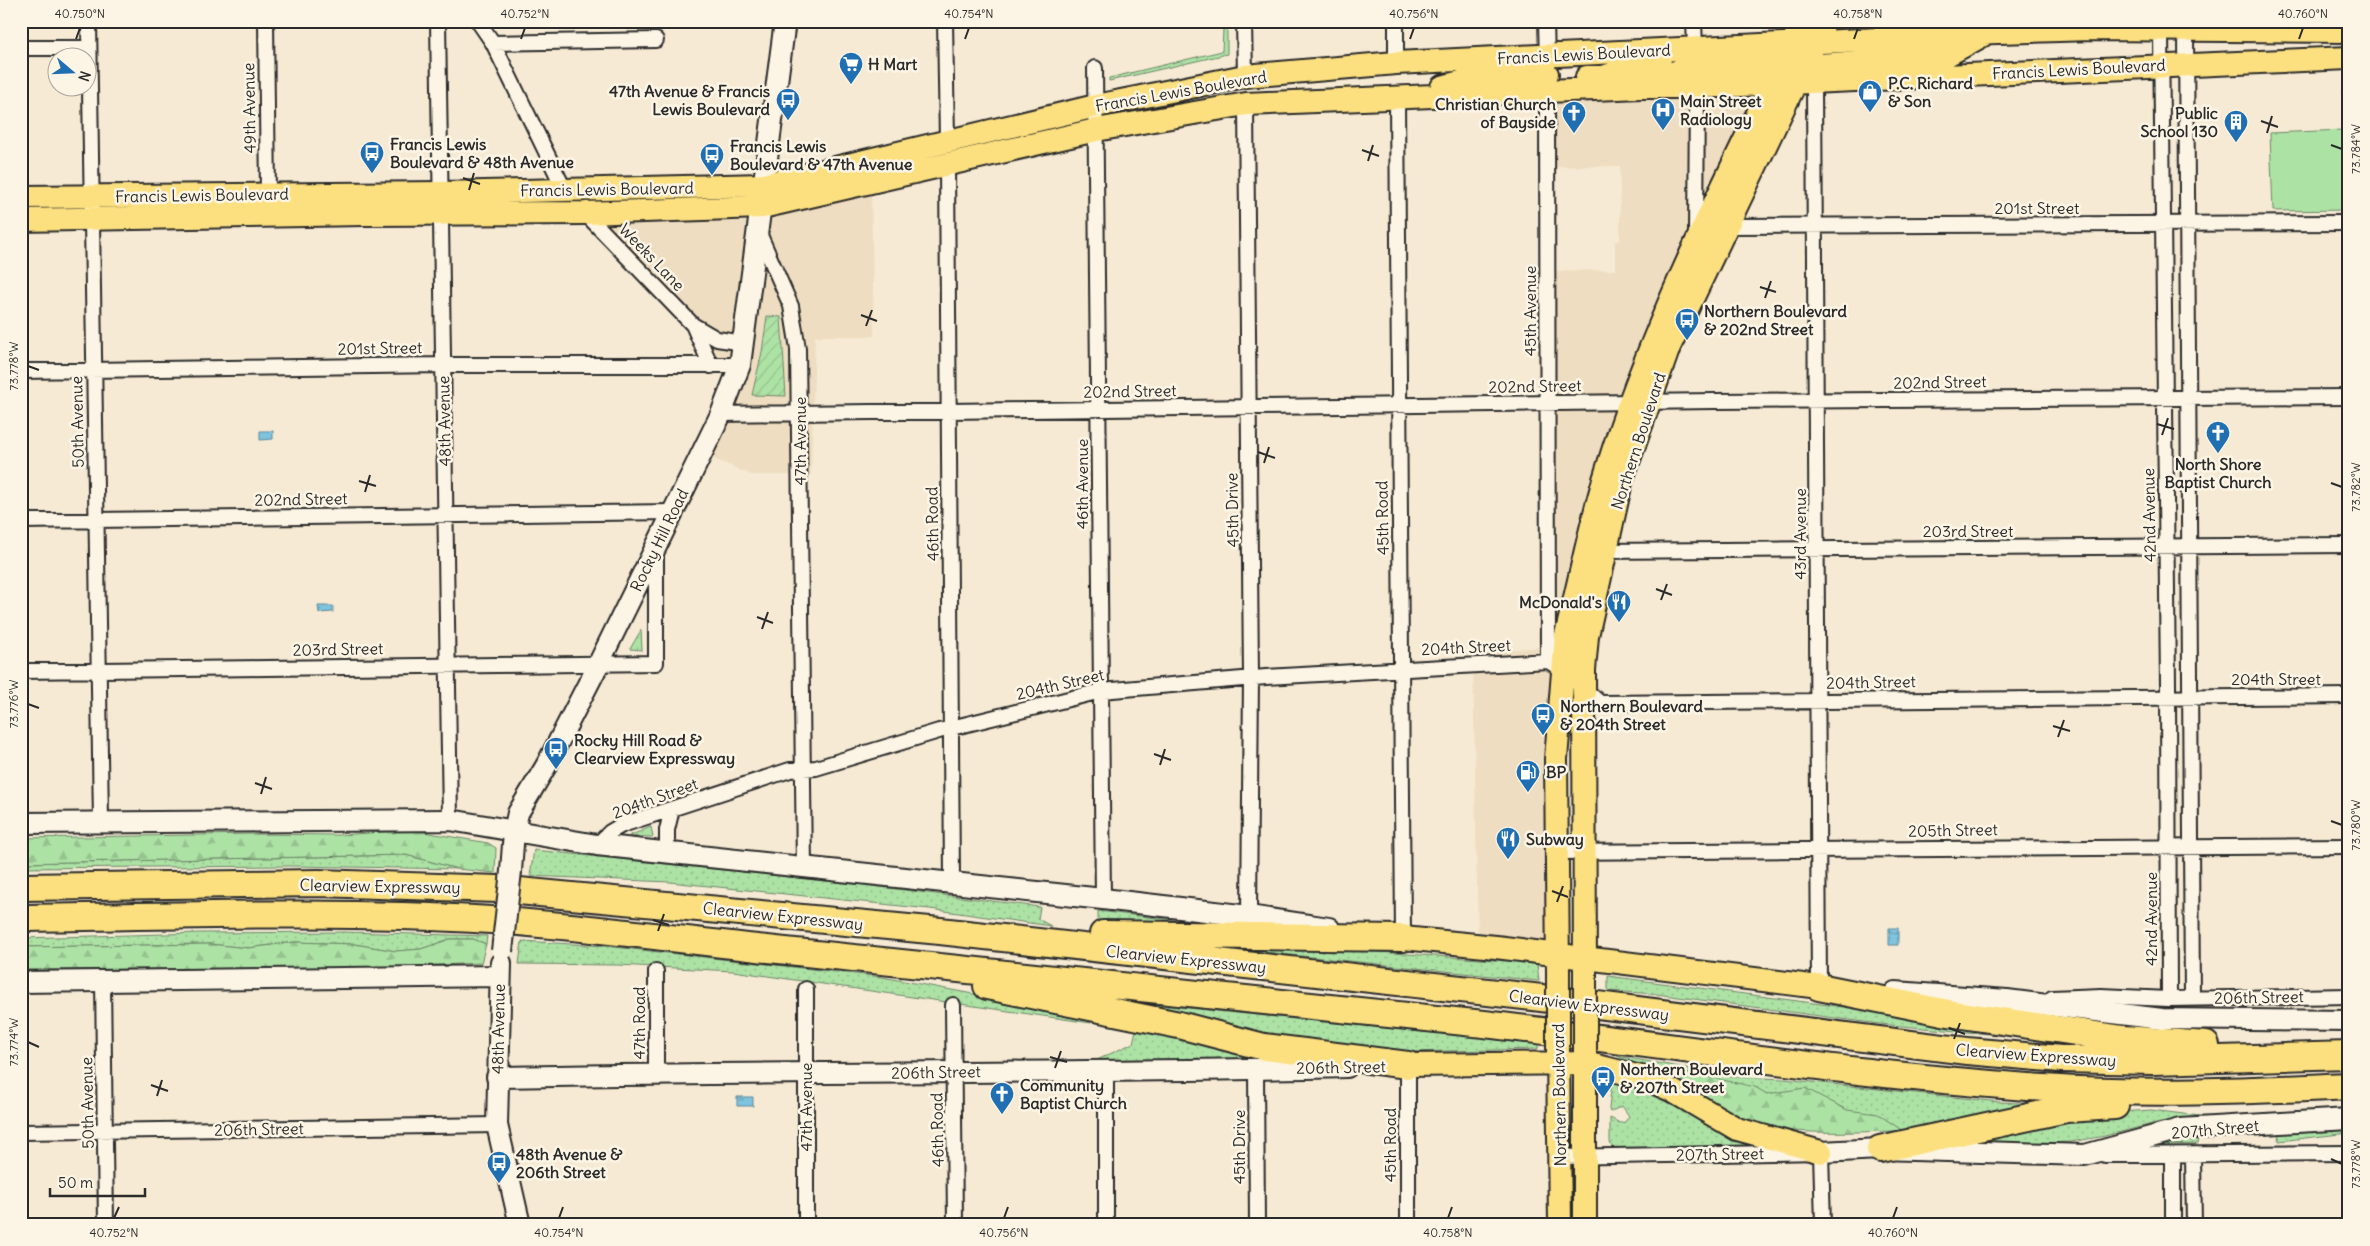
<svg xmlns="http://www.w3.org/2000/svg" width="2370" height="1246" font-family="Delius,sans-serif">
<style>
.built{fill:#eeddc0}
.grass{fill:url(#grass-dots);stroke:#6c8668}
.forest{fill:url(#forest-firs);stroke:#6c8668}
.park{fill:#ade2a5;stroke:#6c8668}
.garden{fill:url(#garden-furrows);stroke:#6c8668}
.water{fill:url(#water-ripples);stroke:#5d8797}
.lines{fill:none;stroke-linecap:round;stroke-linejoin:round}
.street-casing{stroke:#2b2b2b;stroke-width:18}
.secondary-casing{stroke:#2b2b2b;stroke-width:24}
.primary-casing{stroke:#2b2b2b;stroke-width:26}
.highway-casing{stroke:#2b2b2b;stroke-width:30}
.street{stroke:#fcf5e5;stroke-width:14}
.secondary{stroke:#fcf5e5;stroke-width:20}
.primary{stroke:#fce080;stroke-width:22}
.highway{stroke:#fce080;stroke-width:26}
.secondary-bridge-casing{stroke:#2b2b2b;stroke-width:24;stroke-linecap:butt}
.primary-bridge-casing{stroke:#2b2b2b;stroke-width:26;stroke-linecap:butt}
.secondary-bridge{stroke:#fcf5e5;stroke-width:20}
.primary-bridge{stroke:#fce080;stroke-width:22}
.ticks{fill:none;stroke:#2b2b2b;stroke-width:2}
.labels{text-anchor:middle;dominant-baseline:central;stroke-width:5;stroke-linejoin:round;paint-order:stroke}
.street-label{font-size:16px;fill:#2b2b2b;stroke:#fcf5e5}
.poi-label{font-size:16px;font-weight:bold;fill:#2b2b2b;stroke:#fcf5e5;text-anchor:start}
.neatline{fill:none;stroke:#2b2b2b;stroke-width:2}
.ticks-label{font-size:12px;text-anchor:middle;fill:#2b2b2b}
</style>
<defs>
<pattern id="grass-dots" width="8" height="8" patternUnits="userSpaceOnUse" patternTransform="scale(1.25)"><rect width="8" height="8" fill="#ade2a5"/><path d="M2 2h.1M6 6h.1" fill="none" stroke="#95c28e" stroke-width="1.8" stroke-linecap="round"/></pattern>
<pattern id="forest-firs" width="22" height="20" patternUnits="userSpaceOnUse" patternTransform="scale(1.25)"><rect width="22" height="20" fill="#ade2a5"/><path d="M5 1l3.5 6h-7zM16 11l3.5 6h-7z" fill="#95c28e"/></pattern>
<pattern id="garden-furrows" width="10" height="10" patternUnits="userSpaceOnUse" patternTransform="scale(1.25)"><rect width="10" height="10" fill="#ade2a5"/><path d="M-1 1l2-2M0 10L10 0M9 11l2-2" fill="none" stroke="#95c28e"/></pattern>
<pattern id="water-ripples" width="26" height="14" patternUnits="userSpaceOnUse" patternTransform="scale(1.25)"><rect width="26" height="14" fill="#7ec4df"/><path d="M2 4q2-2 4 0t4 0M15 11q2-2 4 0t4 0" fill="none" stroke="#679fb5"/></pattern>
</defs>
<rect width="100%" height="100%" fill="#f6ead4"/>
<filter id="ink" filterUnits="userSpaceOnUse"><feTurbulence type="fractalNoise" baseFrequency=".02" numOctaves="2"/><feDisplacementMap in="SourceGraphic" scale="10" xChannelSelector="R" yChannelSelector="G"/><feConvolveMatrix kernelMatrix="1 2 1 2 8 2 1 2 1" color-interpolation-filters="sRGB"/></filter>
<g filter="url(#ink)">
<path class="built" d="M1755 97 1589 498 1547 947 1478 942 1473 652 1544 647 1539 271 1615 270V241H1620V166L1539 167V101Z
M871 192 874 336H815L811 475H752L693 450 714 411 728 371 587 223 781 215Z"/>
<path class="grass" d="M1223 29H1227V54L1109 81V78L1222 51Z
M641 630 642 650 630 649Z
M651 827 653 837 629 836Z
M534 850 864 885 1040 907 1038 919 1051 926 930 909 670 882 530 876Z
M406 855 458 869 290 866 21 868V863Z
M1098 911 1249 929 1098 928Z
M345 932 487 936 486 944 473 939H450L421 949 396 951 354 944 295 942 248 948 210 944 21 947V938L201 933Z
M522 941 605 946 882 977 1091 1016V1023L733 971 618 965 519 964Z
M1306 947 1537 963 1539 981 1226 948Z
M1608 976 1889 1013 2076 1042 1880 1024 1656 994 1610 991 1608 989Z
M1108 1000 1515 1041 1538 1044V1049L1404 1052 1334 1049Z
M1137 1026 1265 1052 1259 1060 1095 1061 1133 1043Z
M1617 1056 1737 1077 1784 1079 2000 1102 2057 1105 1980 1123 1903 1131H1810L1762 1126 1657 1072Z
M1612 1080C1663 1092 1705 1128 1754 1147L1612 1148 1610 1142V1118L1620 1123 1625 1122 1629 1116 1622 1106 1610 1112 1609 1109Z
M2151 1110 2208 1117 2160 1122 2105 1136 2071 1142 1971 1146 1978 1135 2073 1115Z
M2349 1127V1133L2279 1141 2280 1130Z
M2200 1134 2198 1144 2169 1145 2164 1150 2132 1147Z"/>
<path class="forest" d="M412 830 488 843 496 848 495 873 458 869 406 855 21 863V838L254 834 339 835Z
M450 939H473L486 944 481 963 398 967 21 970V947L210 944 248 948 295 942 354 944 396 951 421 949Z
M1691 1073 1755 1087 1767 1094 1805 1088 1847 1110 1878 1114 1903 1131C1857 1131 1785 1138 1743 1120 1718 1109 1693 1092 1669 1079Z"/>
<path class="park" d="M2343 90H2349V210L2273 211 2270 133 2344 130Z"/>
<path class="garden" d="M767 316 781 317 786 396 752 395 762 352Z"/>
<path class="water" d="M260 431H273V439L260 440Z
M318 606H333V612L319 613Z
M1889 928H1898V945H1889Z
M737 1097H753V1106H737Z"/>
<g class="lines">
<defs>
<path id="street" d="M89 21 101 822
M266 21 268 194
M438 21 450 820
M478 21 493 43 565 191
M945 21 947 140
M1244 21 1245 76
M1396 21V63
M1546 21 1547 63
M1694 21 1695 48
M2161 30 2168 684 2169 999
M2186 30 2192 998
M493 43 656 40
M21 48H89
M1095 68 1103 899
M1814 81 1819 987
M1547 84 1548 661
M1397 98 1403 938
M1246 104 1251 678 1249 916
M947 165 952 882
M585 213 693 325 711 366
M1726 226 2349 223
M759 233 791 306 798 349 804 869
M1696 236 1697 87
M693 325 717 339 744 343
M21 371 443 365H740
M721 414 1715 401 2349 397
M21 521 672 512
M1600 551 2349 545
M21 671 656 663V550
M597 845 610 832 622 825 790 770 816 768 939 731 1101 691 1266 677 1548 661 1563 670 1600 703 2349 696
M1557 852 2349 846
M667 854V830L672 809
M656 971V1074
M103 981 106 1225
M806 989V1225
M2052 998 2101 996 2169 999 2349 996
M953 1005 955 1225
M1256 1069 1257 1225
M1106 1070V1225
M21 1132 497 1125
M2105 1155 2349 1153
M2173 1155V1225
M2193 1155 2194 1225
M1559 1157 1821 1152 1823 1225
M1408 1225V1065"/>
<path id="secondary" d="M21 823 450 820 597 845 1103 899 1249 916 1329 928
M511 871 514 831 518 813 546 766 598 665 721 414 740 365 785 21
M501 963 497 1125 520 1225
M21 982 499 976
M1895 992 2007 1000 2162 1019 2349 1021
M497 1077C780 1071 1064 1074 1347 1067
M1821 1152 1880 1149 2085 1155 2180 1129 2349 1119"/>
<path id="primary" d="M1792 67 1945 56 1983 35
M1587 77H1603L1660 59
M1651 83 1687 67 1796 61
M1442 87 1471 79 1547 74
M21 197 441 193 764 185 1096 106 1245 76 1396 63 1861 40 1965 33 2092 29 2349 31
M21 220 364 214 585 213 762 207 1096 130 1246 104 1641 87H1697L2349 58
M1403 938 1496 947 1819 987
M1558 973 1556 759 1566 635C1580 581 1590 524 1607 470 1655 314 1732 168 1803 21
M1585 977 1584 670 1587 636 1621 482 1669 347 1825 21
M1558 1048 1560 1225
M1408 1065 1585 1063 1641 1077 1671 1090 1737 1129 1821 1152
M1585 1225V1050"/>
<path id="highway" d="M21 887 318 883 498 889 940 931 1533 997 1967 1051 2061 1059 2153 1061 2349 1055
M21 918C177 916 335 910 491 920 596 927 701 943 806 953 1032 976 1258 999 1484 1024 1670 1045 1856 1076 2044 1088 2145 1095 2247 1091 2349 1086
M1103 934 1403 938
M987 986 1179 1025 1264 1047 1408 1065
M1819 987 1948 1013 2123 1039 2206 1045
M1880 1149 2066 1109 2115 1106"/>
</defs>
<use href="#street" class="street-casing"/>
<use href="#secondary" class="secondary-casing"/>
<use href="#primary" class="primary-casing"/>
<use href="#highway" class="highway-casing"/>
<use href="#street" class="street"/>
<use href="#secondary" class="secondary"/>
<use href="#primary" class="primary"/>
<use href="#highway" class="highway"/>
<defs>
<path id="secondary-bridge" d="M502 951 511 871"/>
<path id="primary-bridge" d="M1558 973V1047
M1585 977V1050"/>
</defs>
<use href="#secondary-bridge" class="secondary-bridge-casing"/>
<use href="#primary-bridge" class="primary-bridge-casing"/>
<use href="#secondary-bridge" class="secondary-bridge"/>
<use href="#primary-bridge" class="primary-bridge"/>
</g>
</g>
<path class="ticks" d="M76 39 80 28M521 39 525 28M965 39 969 28M1410 39 1414 28M1854 39 1858 28M2299 39 2303 28M2261 121 2278 127M2267 133 2272 116M2331 145 2342 149M1362 150 1379 156M1368 161 1373 145M463 178 480 184M469 190 474 173M1760 287 1776 292M1765 298 1771 281M861 315 877 321M866 326 872 310M28 366 39 370M2157 424 2174 429M2162 435 2168 418M1258 452 1275 458M1264 463 1269 447M359 481 376 486M2331 483 2342 487M365 492 370 475M1656 589 1672 595M1661 600 1667 584M757 617 773 623M762 629 768 612M28 704 39 708M2053 726 2070 731M2058 737 2064 720M1154 754 1171 760M1160 765 1165 749M255 783 272 789M261 794 266 777M2331 821 2342 825M1552 891 1568 897M1557 902 1563 886M653 920 669 925M658 931 664 914M1949 1028 1965 1034M1954 1039 1960 1023M28 1042 39 1047M1050 1057 1067 1062M1055 1068 1061 1051M151 1085 168 1091M157 1096 162 1080M2331 1159 2342 1164M114 1218 119 1207M559 1218 563 1207M1004 1218 1008 1207M1448 1218 1452 1207M1893 1218 1897 1207"/>
<defs>
<symbol id="supermarket-pin" viewBox="-11 -11 22 30"><path d="M0 17L-7.5 6A9.5 9.5 0 1 1 7.5 6Z" fill="#1f6fb2" stroke="#fcf5e5"/><path d="M-6-5.5h2.5l.6 2H6L4.5 2H-2.5L-4.4-4H-6ZM-1.5 3.2a1.3 1.3 0 1 0 .1 0ZM3 3.2a1.3 1.3 0 1 0 .1 0Z" fill="#fff"/></symbol>
<symbol id="shop-pin" viewBox="-11 -11 22 30"><path d="M0 17L-7.5 6A9.5 9.5 0 1 1 7.5 6Z" fill="#1f6fb2" stroke="#fcf5e5"/><path d="M-5-2.5h2.3a2.7 3.5 0 0 1 5.4 0H5L5.5 6h-11ZM-1.5-2.5h3a1.5 2.3 0 0 0-3 0Z" fill="#fff"/></symbol>
<symbol id="bus-pin" viewBox="-11 -11 22 30"><path d="M0 17L-7.5 6A9.5 9.5 0 1 1 7.5 6Z" fill="#1f6fb2" stroke="#fcf5e5"/><path d="M-5-6H5V4H4V6H2V4H-2V6H-4V4H-5ZM-3.5-4V0h7V-4ZM-3.5 1.2v1.5H-2V1.2ZM2 1.2v1.5H3.5V1.2Z" fill="#fff"/></symbol>
<symbol id="hospital-pin" viewBox="-11 -11 22 30"><path d="M0 17L-7.5 6A9.5 9.5 0 1 1 7.5 6Z" fill="#1f6fb2" stroke="#fcf5e5"/><path d="M-5-5h3v3.5h4V-5h3V5h-3V1.5h-4V5h-3Z" fill="#fff"/></symbol>
<symbol id="church-pin" viewBox="-11 -11 22 30"><path d="M0 17L-7.5 6A9.5 9.5 0 1 1 7.5 6Z" fill="#1f6fb2" stroke="#fcf5e5"/><path d="M-1.2-6h2.4v3.5h3.3v2.4h-3.3V6h-2.4V-.1h-3.3v-2.4h3.3Z" fill="#fff"/></symbol>
<symbol id="building-pin" viewBox="-11 -11 22 30"><path d="M0 17L-7.5 6A9.5 9.5 0 1 1 7.5 6Z" fill="#1f6fb2" stroke="#fcf5e5"/><path d="M-4-6H4V6H1V3H-1V6H-4ZM-2.5-4.3h1.7v1.8h-1.7ZM.8-4.3h1.7v1.8H.8ZM-2.5-1h1.7V.8h-1.7ZM.8-1h1.7V.8H.8Z" fill="#fff"/></symbol>
<symbol id="restaurant-pin" viewBox="-11 -11 22 30"><path d="M0 17L-7.5 6A9.5 9.5 0 1 1 7.5 6Z" fill="#1f6fb2" stroke="#fcf5e5"/><path d="M-5-6h1v4h1v-4h1v4h1v-4h1v5L-1.5 .5V6h-2V.5L-5-1ZM5-6V6H3V1.5H1.5Q1.5-4 5-6Z" fill="#fff"/></symbol>
<symbol id="fuel-pin" viewBox="-11 -11 22 30"><path d="M0 17L-7.5 6A9.5 9.5 0 1 1 7.5 6Z" fill="#1f6fb2" stroke="#fcf5e5"/><path d="M-5.5-6h7V0h2V4h1.3V-2.5L3-4.5l.8-.8L6-3V5H2.5V1h-1V6h-7ZM-4.2-4.7v3.2H.2V-4.7Z" fill="#fff"/></symbol>
</defs>
<g fill-rule="evenodd">
<use href="#supermarket-pin" x="837" y="50" width="28" height="38"/>
<use href="#shop-pin" x="1856" y="78" width="28" height="38"/>
<use href="#bus-pin" x="774" y="86" width="28" height="38"/>
<use href="#hospital-pin" x="1649" y="96" width="28" height="38"/>
<use href="#church-pin" x="1560" y="99" width="28" height="38"/>
<use href="#building-pin" x="2222" y="108" width="28" height="38"/>
<use href="#bus-pin" x="358" y="139" width="28" height="38"/>
<use href="#bus-pin" x="698" y="141" width="28" height="38"/>
<use href="#bus-pin" x="1673" y="306" width="28" height="38"/>
<use href="#church-pin" x="2204" y="419" width="28" height="38"/>
<use href="#restaurant-pin" x="1605" y="588" width="28" height="38"/>
<use href="#bus-pin" x="1529" y="701" width="28" height="38"/>
<use href="#bus-pin" x="542" y="735" width="28" height="38"/>
<use href="#fuel-pin" x="1514" y="758" width="28" height="38"/>
<use href="#restaurant-pin" x="1494" y="825" width="28" height="38"/>
<use href="#bus-pin" x="1589" y="1064" width="28" height="38"/>
<use href="#church-pin" x="988" y="1080" width="28" height="38"/>
<use href="#bus-pin" x="485" y="1149" width="28" height="38"/>
</g>
<g class="labels">
<g class="street-label">
<text transform="translate(1584 54) rotate(-3)">Francis Lewis Boulevard</text>
<text transform="translate(2079 69) rotate(-3)">Francis Lewis Boulevard</text>
<text transform="translate(1181 91) rotate(-10)">Francis Lewis Boulevard</text>
<text transform="translate(249 108) rotate(-91)">49th Avenue</text>
<text transform="translate(607 189) rotate(-1)">Francis Lewis Boulevard</text>
<text transform="translate(202 195) rotate(-1)">Francis Lewis Boulevard</text>
<text x="2037" y="208">201st Street</text>
<text transform="translate(652 257) rotate(46)">Weeks Lane</text>
<text transform="translate(1530 311) rotate(-90)">45th Avenue</text>
<text transform="translate(380 348) rotate(-1)">201st Street</text>
<text transform="translate(1940 382) rotate(-1)">202nd Street</text>
<text transform="translate(1535 386) rotate(-1)">202nd Street</text>
<text transform="translate(1130 391) rotate(-1)">202nd Street</text>
<text transform="translate(444 421) rotate(-91)">48th Avenue</text>
<text transform="translate(77 422) rotate(-91)">50th Avenue</text>
<text transform="translate(800 441) rotate(-90)">47th Avenue</text>
<text transform="translate(1638 441) rotate(-72)">Northern Boulevard</text>
<text transform="translate(1082 484) rotate(-90)">46th Avenue</text>
<text transform="translate(301 499) rotate(-1)">202nd Street</text>
<text transform="translate(1232 510) rotate(-91)">45th Drive</text>
<text transform="translate(2149 515) rotate(-91)">42nd Avenue</text>
<text transform="translate(1382 518) rotate(-91)">45th Road</text>
<text transform="translate(932 524) rotate(-91)">46th Road</text>
<text x="1968" y="531">203rd Street</text>
<text transform="translate(1800 534) rotate(-90)">43rd Avenue</text>
<text transform="translate(659 540) rotate(-64)">Rocky Hill Road</text>
<text transform="translate(1466 647) rotate(-3)">204th Street</text>
<text transform="translate(338 649) rotate(-1)">203rd Street</text>
<text x="2276" y="679">204th Street</text>
<text transform="translate(1871 682) rotate(-1)">204th Street</text>
<text transform="translate(1060 684) rotate(-13)">204th Street</text>
<text transform="translate(655 798) rotate(-20)">204th Street</text>
<text transform="translate(1953 830) rotate(-1)">205th Street</text>
<text transform="translate(380 886) rotate(1)">Clearview Expressway</text>
<text transform="translate(783 916) rotate(6)">Clearview Expressway</text>
<text transform="translate(2151 919) rotate(-90)">42nd Avenue</text>
<text transform="translate(1186 959) rotate(6)">Clearview Expressway</text>
<text transform="translate(2259 997) rotate(-1)">206th Street</text>
<text transform="translate(1589 1005) rotate(7)">Clearview Expressway</text>
<text transform="translate(639 1023) rotate(-90)">47th Road</text>
<text transform="translate(498 1029) rotate(-89)">48th Avenue</text>
<text transform="translate(2036 1055) rotate(4)">Clearview Expressway</text>
<text transform="translate(1341 1067) rotate(-1)">206th Street</text>
<text transform="translate(936 1072) rotate(-1)">206th Street</text>
<text transform="translate(1559 1095) rotate(-91)">Northern Boulevard</text>
<text transform="translate(87 1103) rotate(-91)">50th Avenue</text>
<text transform="translate(806 1107) rotate(-90)">47th Avenue</text>
<text transform="translate(259 1129) rotate(-1)">206th Street</text>
<text transform="translate(2215 1129) rotate(-5)">207th Street</text>
<text transform="translate(937 1130) rotate(-91)">46th Road</text>
<text transform="translate(1390 1145) rotate(-90)">45th Road</text>
<text transform="translate(1239 1147) rotate(-90)">45th Drive</text>
<text transform="translate(1720 1154) rotate(-1)">207th Street</text>
</g>
<g class="poi-label">
<text x="868" y="64">H Mart</text>
<text x="1888" y="83">P.C. Richard<tspan x="1888" dy="18">&amp; Son</tspan></text>
<text x="770" y="91" text-anchor="end">47th Avenue &amp; Francis<tspan x="770" dy="18">Lewis Boulevard</tspan></text>
<text x="1680" y="101">Main Street<tspan x="1680" dy="18">Radiology</tspan></text>
<text x="1556" y="104" text-anchor="end">Christian Church<tspan x="1556" dy="18">of Bayside</tspan></text>
<text x="2218" y="113" text-anchor="end">Public<tspan x="2218" dy="18">School 130</tspan></text>
<text x="390" y="144">Francis Lewis<tspan x="390" dy="18">Boulevard &amp; 48th Avenue</tspan></text>
<text x="730" y="146">Francis Lewis<tspan x="730" dy="18">Boulevard &amp; 47th Avenue</tspan></text>
<text x="1704" y="311">Northern Boulevard<tspan x="1704" dy="18">&amp; 202nd Street</tspan></text>
<text x="2218" y="464" text-anchor="middle">North Shore<tspan x="2218" dy="18">Baptist Church</tspan></text>
<text x="1602" y="602" text-anchor="end">McDonald's</text>
<text x="1560" y="706">Northern Boulevard<tspan x="1560" dy="18">&amp; 204th Street</tspan></text>
<text x="574" y="740">Rocky Hill Road &amp;<tspan x="574" dy="18">Clearview Expressway</tspan></text>
<text x="1546" y="772">BP</text>
<text x="1526" y="839">Subway</text>
<text x="1620" y="1069">Northern Boulevard<tspan x="1620" dy="18">&amp; 207th Street</tspan></text>
<text x="1020" y="1085">Community<tspan x="1020" dy="18">Baptist Church</tspan></text>
<text x="516" y="1154">48th Avenue &amp;<tspan x="516" dy="18">206th Street</tspan></text>
</g>
</g>
<rect width="2370" height="1246" fill="none" stroke="#fcf5e5" stroke-width="55"/>
<g transform="translate(72 72) rotate(109)"><circle r="24" fill="#fcf5e5" stroke="#a8a49b"/>
<path d="M0-4L9 19L0 12L-9 19Z" fill="#1f6fb2"/>
<text y="-8" font-size="14" font-weight="bold" text-anchor="middle" fill="#2b2b2b">N</text>
</g>
<path d="M50 1188v8h95v-8" fill="none" stroke="#2b2b2b" stroke-width="2.5"/>
<text x="58" y="1188" font-size="15" fill="#2b2b2b" stroke="#fcf5e5" stroke-width="4" paint-order="stroke">50 m</text>
<rect x="28" y="28" width="2314" height="1190" class="neatline"/>
<g class="ticks-label">
<text x="80" y="18">40.750°N</text>
<text x="525" y="18">40.752°N</text>
<text x="969" y="18">40.754°N</text>
<text x="1414" y="18">40.756°N</text>
<text x="1858" y="18">40.758°N</text>
<text x="2303" y="18">40.760°N</text>
<text transform="translate(2356 149) rotate(-90)" y="4">73.784°W</text>
<text transform="translate(14 366) rotate(-90)" y="4">73.778°W</text>
<text transform="translate(2356 487) rotate(-90)" y="4">73.782°W</text>
<text transform="translate(14 704) rotate(-90)" y="4">73.776°W</text>
<text transform="translate(2356 825) rotate(-90)" y="4">73.780°W</text>
<text transform="translate(14 1042) rotate(-90)" y="4">73.774°W</text>
<text transform="translate(2356 1164) rotate(-90)" y="4">73.778°W</text>
<text x="114" y="1237">40.752°N</text>
<text x="559" y="1237">40.754°N</text>
<text x="1004" y="1237">40.756°N</text>
<text x="1448" y="1237">40.758°N</text>
<text x="1893" y="1237">40.760°N</text>
</g>
</svg>
